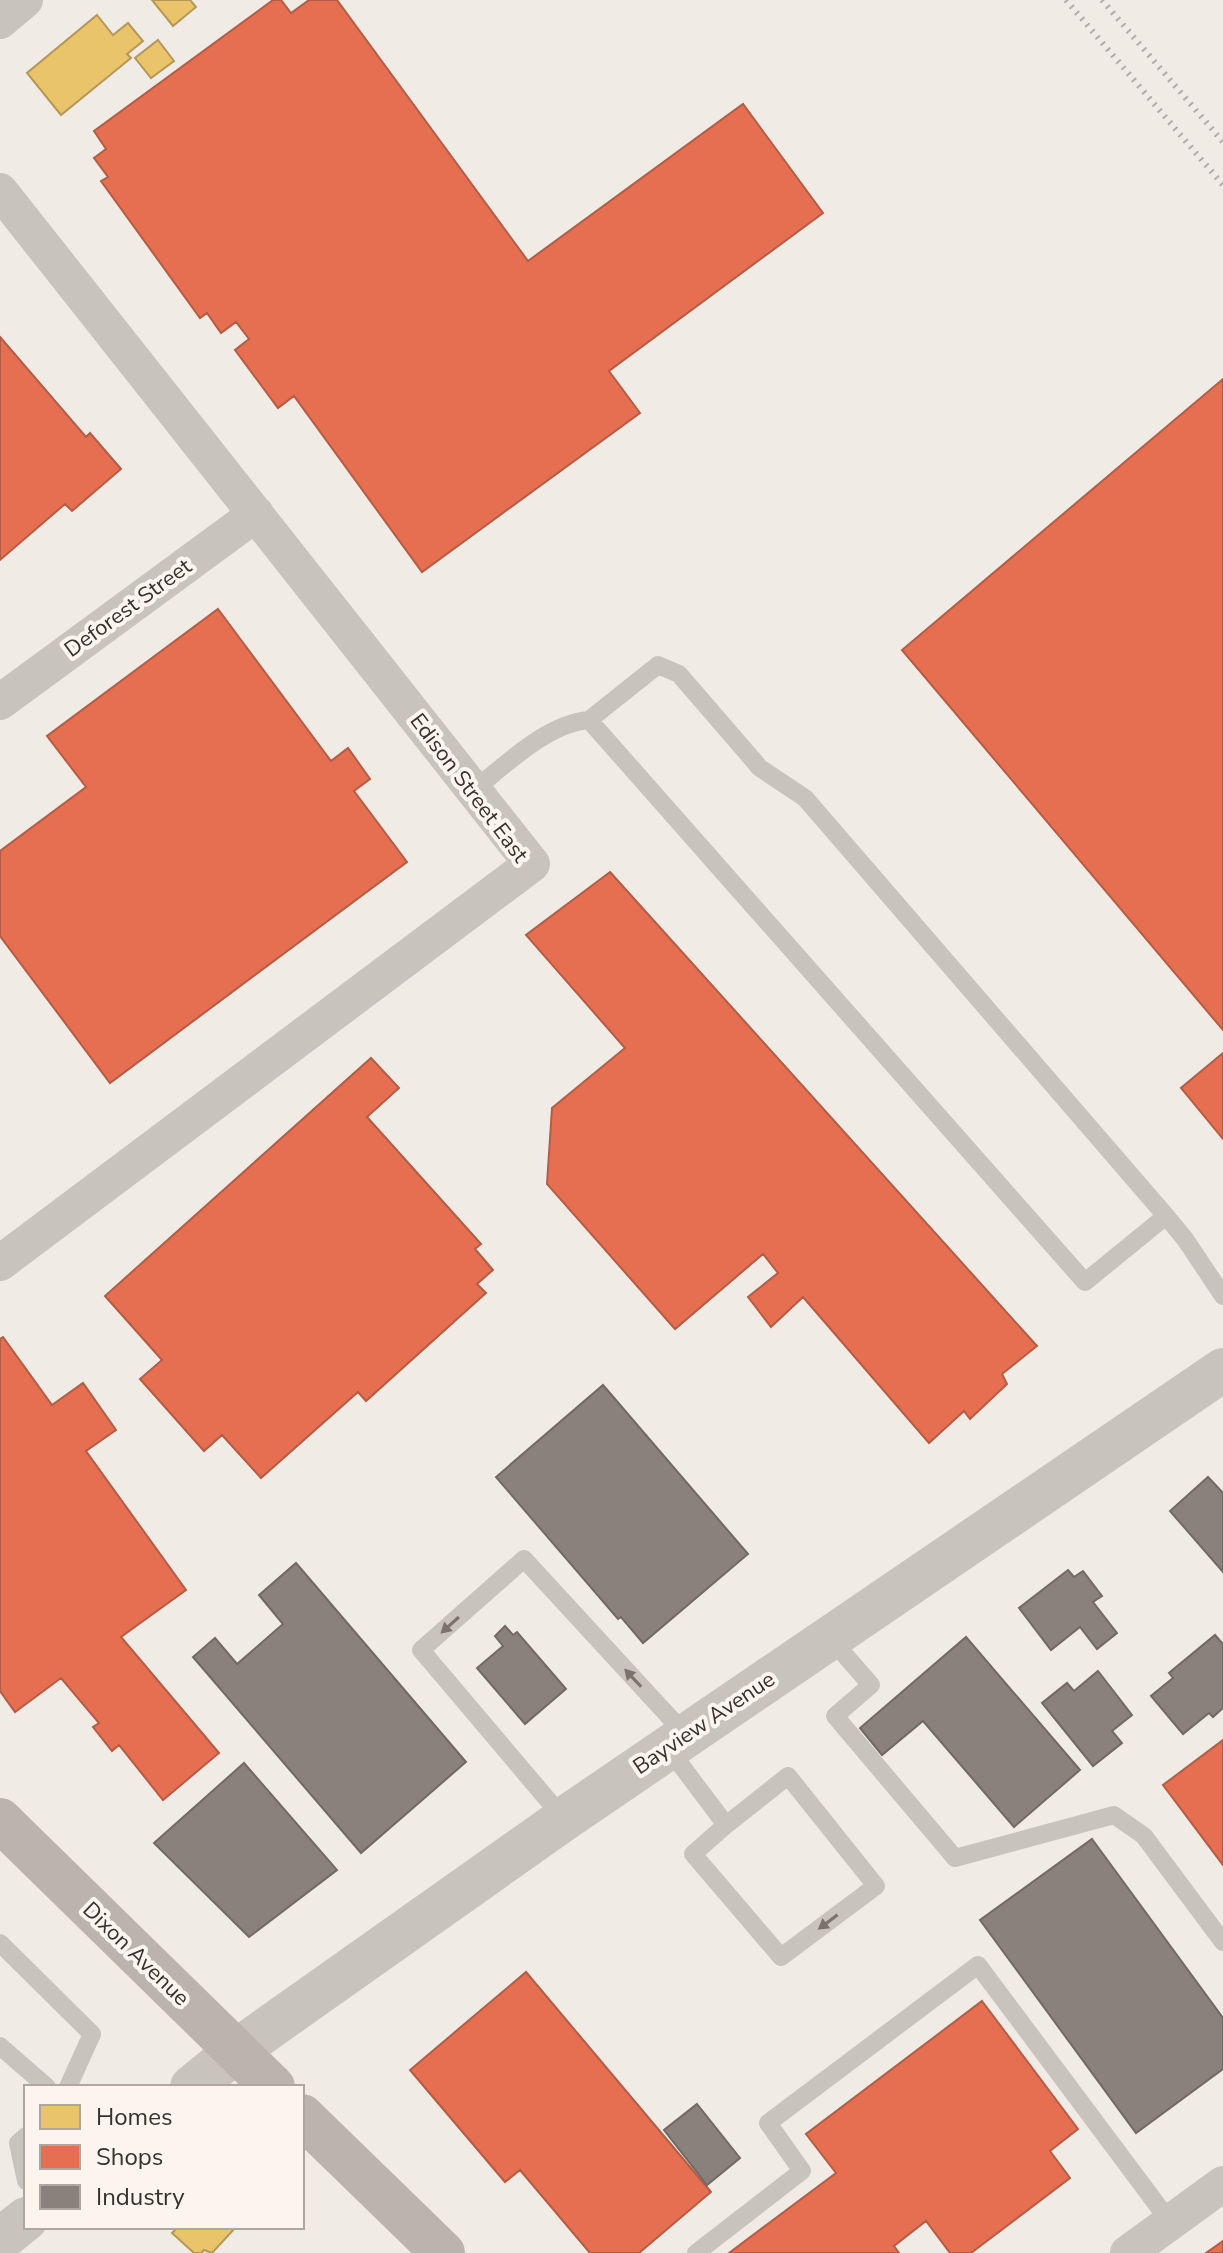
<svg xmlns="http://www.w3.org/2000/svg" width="1223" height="2253" font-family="'Nunito Sans',sans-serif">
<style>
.homes{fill:#e9c46a;stroke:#b59857;stroke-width:2}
.shops{fill:#e76f51;stroke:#b35c46;stroke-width:2}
.industry{fill:#8a817c;stroke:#726964;stroke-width:2}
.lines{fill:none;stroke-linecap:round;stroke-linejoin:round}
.service{stroke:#c9c3be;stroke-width:18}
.minor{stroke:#c9c3be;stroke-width:36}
.tertiary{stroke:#c9c3be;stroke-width:44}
.secondary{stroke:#bab3ae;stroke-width:44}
.rail{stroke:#b1aca8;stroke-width:6;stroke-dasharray:2 6;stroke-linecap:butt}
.oneway{fill:#7b726d}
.labels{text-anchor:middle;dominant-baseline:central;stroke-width:8;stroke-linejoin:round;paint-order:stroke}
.street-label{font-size:22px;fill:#3b302b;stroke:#fbf5ee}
</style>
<rect width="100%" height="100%" fill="#f0ebe5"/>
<path class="homes" d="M152 0H190L196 7 173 26Z
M97 15 113 35 128 23 143 41 127 54 131 58 61 115 27 73Z
M158 40 174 61 151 78 135 58Z
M178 2227H236L212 2253 204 2250 201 2253H194L172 2233Z"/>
<path class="shops" d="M273 0H281L291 13 309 0H337L528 261 743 104 823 213 609 371 640 413 422 572 294 396 278 408 235 350 249 339 236 322 221 333 207 313 200 318 101 181 108 177 94 158 106 149 94 131Z
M0 337 86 437 90 433 121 469 72 511 65 504 0 560Z
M1223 379V1030L902 650Z
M218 609 331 761 348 748 370 779 354 791 407 862 110 1083 0 936V851L86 787 47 736Z
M610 872 1037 1346 1002 1374 1007 1384 970 1419 964 1411 929 1443 803 1297 771 1327 748 1297 778 1273 763 1254 675 1329 547 1184 552 1108 625 1048 526 935Z
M1223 1053V1139L1181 1088Z
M371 1058 399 1088 367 1117 481 1244 475 1249 493 1270 477 1284 486 1293 366 1401 358 1392 261 1478 222 1435 204 1451 140 1379 162 1360 105 1296Z
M3 1337 52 1405 83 1383 116 1430 86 1451 186 1590 121 1637 219 1753 163 1800 119 1745 112 1751 93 1727 99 1723 61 1678 15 1712 0 1691V1339Z
M1223 1740V1865L1163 1785Z
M526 1972 711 2192 639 2253H590L520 2170 505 2182 410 2070Z
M982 2001 1078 2129 1050 2151 1070 2178 971 2253H950L926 2221 894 2246 899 2253H729L836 2173 806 2134Z
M1223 2241V2253H1206Z"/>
<path class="industry" d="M603 1385 748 1554 643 1643 621 1617 618 1619 496 1477Z
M1208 1477 1223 1493V1572L1170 1511Z
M296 1563 466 1762 361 1853 193 1657 215 1638 237 1664 283 1624 259 1595Z
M1068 1570 1074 1577 1083 1571 1102 1596 1093 1602 1117 1633 1097 1649 1080 1627 1051 1650 1019 1608Z
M505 1626 513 1635 517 1632 566 1689 525 1724 477 1668 503 1646 495 1636Z
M1215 1635 1223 1644V1708L1213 1717 1209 1713 1183 1734 1151 1696 1173 1678 1169 1673Z
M966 1637 1080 1770 1014 1827 923 1721 882 1755 860 1728Z
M1098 1671 1132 1715 1112 1731 1122 1743 1093 1766 1042 1703 1067 1683 1074 1691Z
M244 1763 337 1870 249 1937 154 1843Z
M1092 1839 1223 2018V2069L1136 2133 980 1920Z
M697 2104 740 2158 707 2185 664 2130Z"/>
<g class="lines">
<path class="service" d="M474 790C505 765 548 723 589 720
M1166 1216 1085 1282 589 720 658 665 679 674 760 768 805 798 1166 1216 1185 1239 1223 1296
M830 1638 871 1685 835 1716 955 1858 1114 1815 1144 1836 1223 1942
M668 1748 726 1825 788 1776 876 1886 781 1957 693 1854 726 1825
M564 1819 421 1650 524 1559 686 1735
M0 1943 92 2034 68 2087
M0 2046 47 2087
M26 2136 18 2143 26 2181
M696 2253 802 2171 768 2123 978 1965 1170 2222"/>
<path class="minor" d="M0 21 25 0
M0 191 532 864 0 1263
M0 702 256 514
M1128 2253 1223 2184"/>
<path class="tertiary" d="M192 2087 236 2051 564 1819 1223 1370
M0 2240 26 2219"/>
<path class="secondary" d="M0 1820 273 2087
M302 2116 443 2253"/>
<path class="rail" d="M1066 0 1223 185
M1102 0 1223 142"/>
</g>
<defs><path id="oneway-solid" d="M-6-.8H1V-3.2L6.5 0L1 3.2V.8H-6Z" transform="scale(2)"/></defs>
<g class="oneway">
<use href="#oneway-solid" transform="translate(450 1625) rotate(138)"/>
<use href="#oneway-solid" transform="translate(633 1678) rotate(-133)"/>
<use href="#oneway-solid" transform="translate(828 1922) rotate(143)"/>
</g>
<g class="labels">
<g class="street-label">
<text transform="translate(128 608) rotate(-36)">Deforest Street</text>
<text transform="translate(469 788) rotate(53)">Edison Street East</text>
<text transform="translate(704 1723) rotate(-34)">Bayview Avenue</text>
<text transform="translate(136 1954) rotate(44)">Dixon Avenue</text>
</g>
</g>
<rect x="24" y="2085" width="280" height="144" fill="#fbf5ee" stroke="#aea6a0" stroke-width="2"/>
<rect x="40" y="2105" width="40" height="24" fill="#e9c46a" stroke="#aea6a0" stroke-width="2"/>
<text x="96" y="2125" font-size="24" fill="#3b302b">Homes</text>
<rect x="40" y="2145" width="40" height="24" fill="#e76f51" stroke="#aea6a0" stroke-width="2"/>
<text x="96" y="2165" font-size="24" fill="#3b302b">Shops</text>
<rect x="40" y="2185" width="40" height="24" fill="#8a817c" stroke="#aea6a0" stroke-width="2"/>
<text x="96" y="2205" font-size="24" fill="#3b302b">Industry</text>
</svg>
